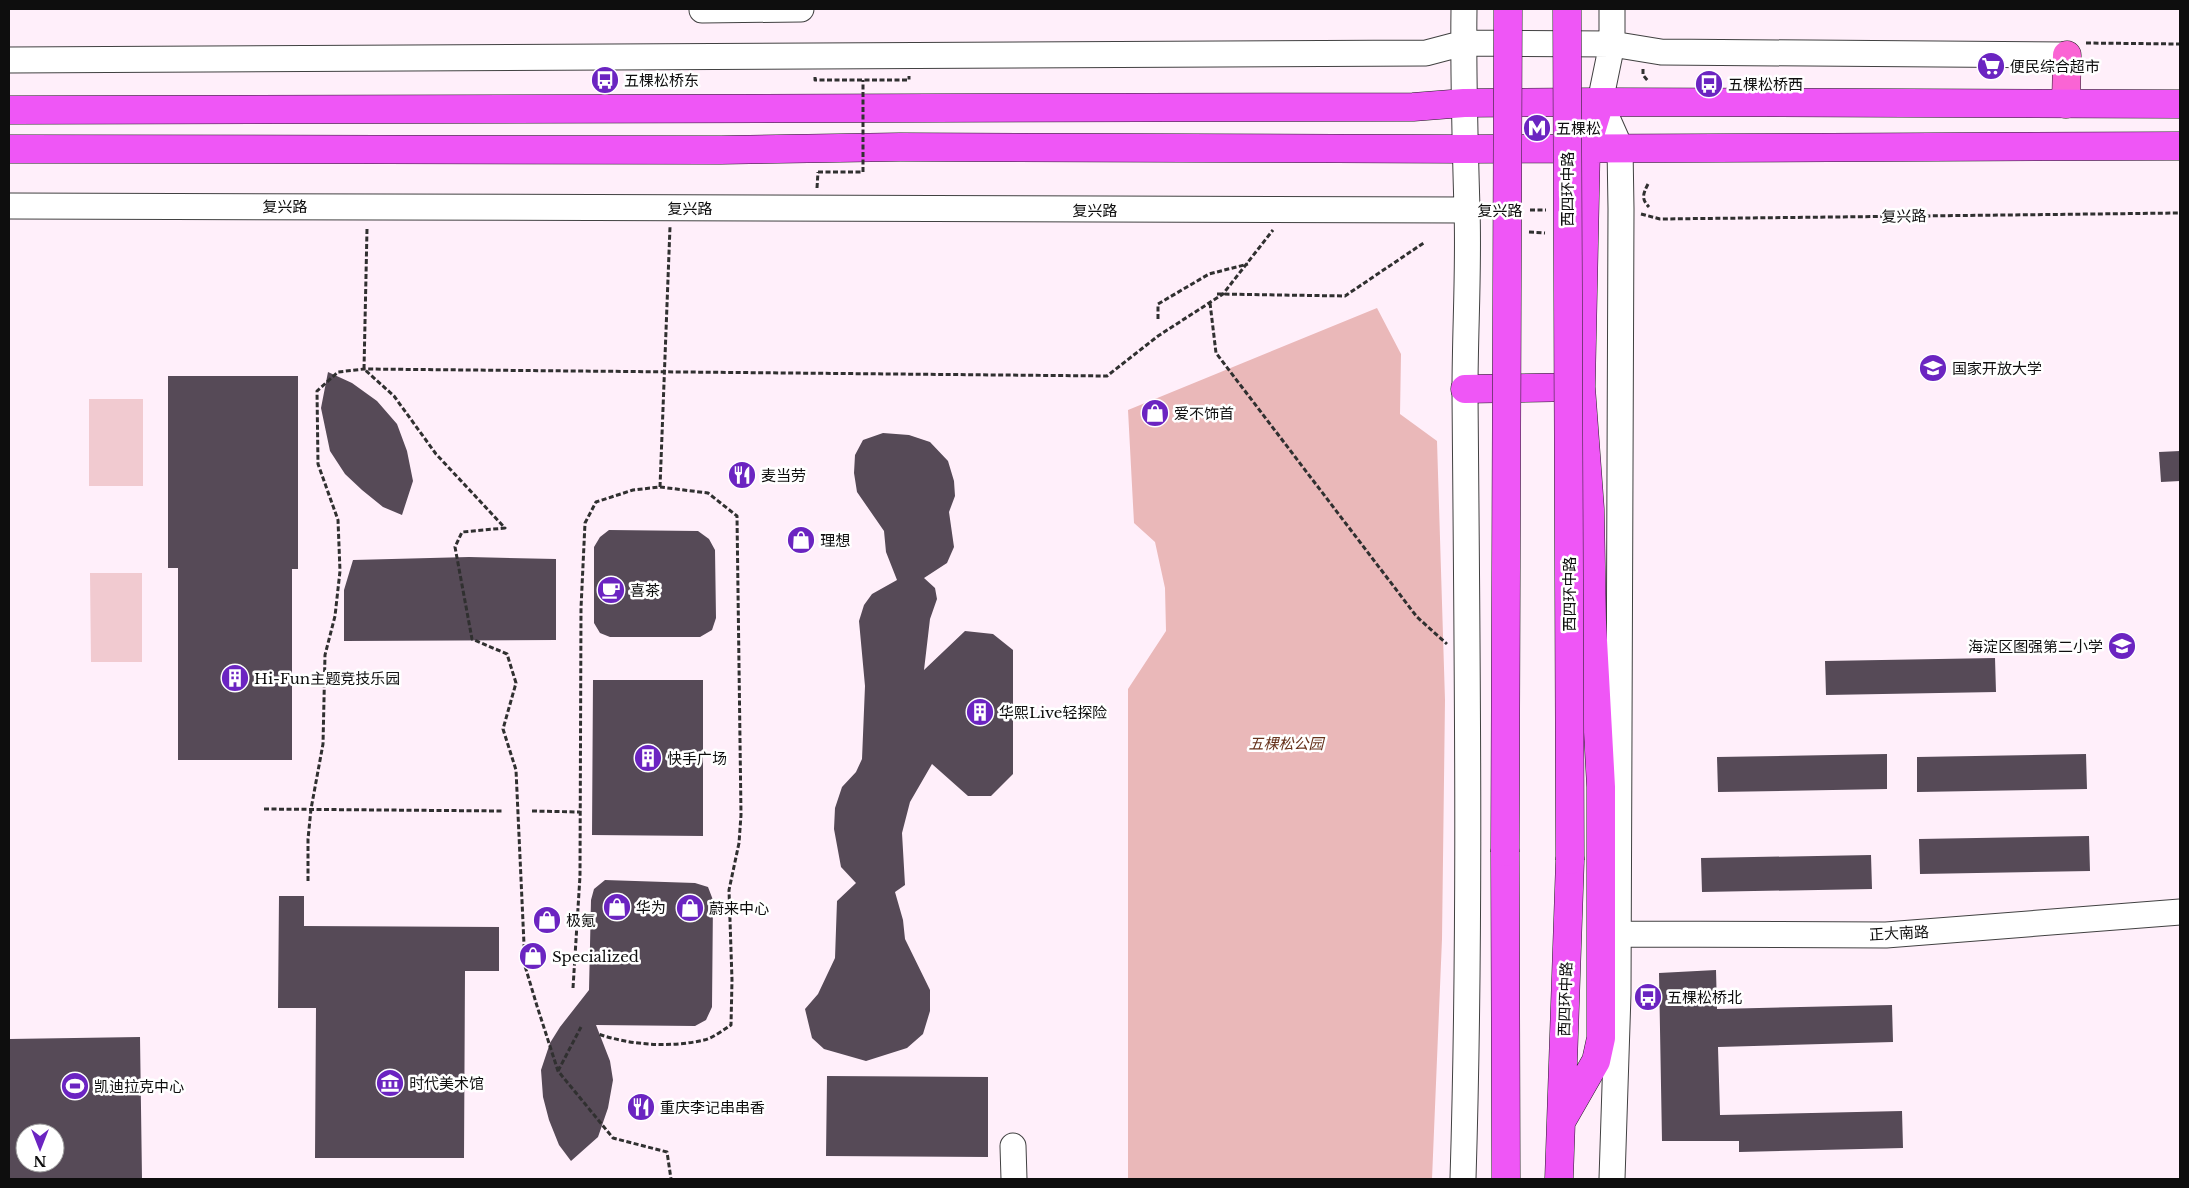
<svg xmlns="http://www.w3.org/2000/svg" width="2189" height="1188" font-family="'Libre Baskerville','Noto Sans SC',serif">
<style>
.green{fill:#eab8b9}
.pitch{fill:#f1cad0}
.building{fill:#564a57;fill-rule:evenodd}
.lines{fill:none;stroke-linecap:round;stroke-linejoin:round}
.minor-casing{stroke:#414141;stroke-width:27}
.major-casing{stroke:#1f1f1f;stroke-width:29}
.highway-casing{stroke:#1f1f1f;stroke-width:29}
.path{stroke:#303030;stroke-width:3;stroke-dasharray:5 2.5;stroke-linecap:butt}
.minor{stroke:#fff;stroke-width:25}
.major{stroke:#fa64d4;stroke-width:28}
.highway{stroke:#ef56f6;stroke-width:28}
.highway-bridge-casing{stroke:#1f1f1f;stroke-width:29;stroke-linecap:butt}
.path-bridge{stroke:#303030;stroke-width:3;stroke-dasharray:5 2.5;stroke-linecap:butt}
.highway-bridge{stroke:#ef56f6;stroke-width:28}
.labels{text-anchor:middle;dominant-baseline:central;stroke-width:5;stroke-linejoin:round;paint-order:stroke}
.poi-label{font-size:15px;fill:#0e0e0e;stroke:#fff;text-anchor:start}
.street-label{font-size:15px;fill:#0e0e0e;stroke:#fff}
.park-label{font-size:15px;font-style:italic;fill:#67331d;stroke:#fff}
</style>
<rect width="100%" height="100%" fill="#ffeffa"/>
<path class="green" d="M1377 308 1401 354 1400 414 1437 441 1445 700 1442 939 1432 1179H1128V689L1166 631 1165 588 1155 542 1134 523 1128 410Z"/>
<path class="pitch" d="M89 399H143V486H89Z
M90 573H142V662H91Z"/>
<path class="building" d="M328 372 352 383 377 401 397 424 407 451 413 481 402 515 383 507 362 490 345 474 330 451 321 408Z
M168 376H298V569H292V760H178V568H168Z
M883 433 909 435 930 442 948 461 954 481 955 496 949 512 954 547 947 563 924 578 935 588 937 599 930 619 924 670 965 631 993 634 1013 650V774L991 796H968L932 764 910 802 902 833 905 885 895 892 903 920 905 939 930 990V1011L923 1034 907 1048 866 1061 824 1049 812 1038 805 1009 818 994 835 958 837 901 856 883 841 867 834 829 835 808 842 787 856 772 862 759 865 686 859 621 864 605 872 594 897 580 886 552 884 531 857 492 854 473 855 455 863 440Z
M2180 451V481L2161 482 2159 452Z
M609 530 698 531 709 539 715 550 716 618 712 630 700 637H610L600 633 594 623V547L600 537Z
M469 557 556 559V640L344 641V590L353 560Z
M1995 658 1996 692 1826 695 1825 661Z
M593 680H703V836L592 835Z
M1887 754V789L1718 792 1717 757Z
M2086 754 2087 789 1917 792V757Z
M2089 836 2090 871 1920 874 1919 839Z
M1871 855 1872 889 1702 892 1701 858Z
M605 880 695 883 708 887 713 900 712 1007 706 1020 695 1026 596 1025 610 1061 613 1080 608 1108 598 1137 571 1161 559 1145 549 1120 543 1097 541 1070 550 1043 560 1027 589 990 591 900 594 889Z
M279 896H304V926L499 927V971H465L464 1158H315L316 1008H278Z
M1716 970 1717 1009 1892 1005 1893 1042 1718 1047 1720 1115 1902 1111 1903 1148 1739 1152V1141H1662L1659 973Z
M140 1037 142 1179H9V1039ZM25 1133H55V1163H25Z
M827 1076 988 1077V1157L826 1156Z"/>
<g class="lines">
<defs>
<path id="minor" d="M702 10 801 9
M9 60 1426 53 1464 43 1612 44 1661 52 2067 55
M9 206 1467 210
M1617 934 1886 935 2180 912
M1013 1146 1014 1179
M1463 1179C1471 917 1467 654 1465 391 1465 330 1469 269 1467 209 1465 142 1463 76 1464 9
M1612 1179 1618 994 1621 209 1620 147 1600 102 1612 44V9"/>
<path id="major" d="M2066 104 2067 55"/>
<path id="highway" d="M9 110 1413 107 1464 103 1600 102 2180 104
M9 149 721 150 900 147 1464 149 2180 146
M1465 389 1581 387
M1505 852 1506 1179
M1561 1122 1596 1061 1601 1038V787L1592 622 1590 509 1581 387 1586 148 1600 102
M1559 1179 1570 860"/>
</defs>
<use href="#minor" class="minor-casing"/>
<use href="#major" class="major-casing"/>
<use href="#highway" class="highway-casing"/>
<path class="path" d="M2086 43 2180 44
M1643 69V75L1648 81
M815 77V80H909V76
M1648 184C1643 194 1641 199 1649 207
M817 188 818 172
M1530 210H1546
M1641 214 1660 219 2180 213
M367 229 364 369 394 396 436 454 505 528 462 532 455 547 472 639 507 654 516 683 503 729 516 770 525 966 537 1006 558 1071 613 1138 667 1152 671 1179
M1529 232 1545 233
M1217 294 1345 296 1425 242
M1210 303 1216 353 1417 617 1447 644
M1158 319V304L1209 274 1248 264
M660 487 670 227
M264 809 502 811
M532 811 580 812
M308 881V839L311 809 323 744 325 655 335 616 340 571 338 520 318 464 317 391 338 372 364 369 1107 376 1158 336 1223 294 1273 230
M573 988 580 876 581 608 585 523 596 502 633 490 660 487 708 493 737 516 741 815 739 843 729 890 732 980 731 1025C723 1030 713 1038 704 1040 670 1048 630 1045 598 1034
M558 1071 581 1027"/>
<use href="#minor" class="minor"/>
<use href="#major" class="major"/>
<use href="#highway" class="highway"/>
<defs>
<path id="highway-bridge" d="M1567 9 1570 860
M1505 852 1508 9"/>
</defs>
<use href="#highway-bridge" class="highway-bridge-casing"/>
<path class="path-bridge" d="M818 172H863V80"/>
<use href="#highway-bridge" class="highway-bridge"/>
</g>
<defs>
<symbol id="supermarket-disc" viewBox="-11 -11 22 22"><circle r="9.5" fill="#6b24c1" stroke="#fff"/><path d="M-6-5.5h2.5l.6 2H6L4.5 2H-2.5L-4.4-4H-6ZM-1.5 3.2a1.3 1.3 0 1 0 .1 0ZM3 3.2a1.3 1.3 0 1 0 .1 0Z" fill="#fff"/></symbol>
<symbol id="bus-disc" viewBox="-11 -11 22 22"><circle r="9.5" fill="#6b24c1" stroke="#fff"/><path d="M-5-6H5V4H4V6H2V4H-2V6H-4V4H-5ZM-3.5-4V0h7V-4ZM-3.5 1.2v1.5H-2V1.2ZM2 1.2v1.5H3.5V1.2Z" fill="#fff"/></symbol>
<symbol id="metro-disc" viewBox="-11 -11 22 22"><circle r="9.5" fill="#6b24c1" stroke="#fff"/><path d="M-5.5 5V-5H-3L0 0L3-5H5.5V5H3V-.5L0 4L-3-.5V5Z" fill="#fff"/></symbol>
<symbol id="university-disc" viewBox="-11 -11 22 22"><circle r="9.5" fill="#6b24c1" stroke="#fff"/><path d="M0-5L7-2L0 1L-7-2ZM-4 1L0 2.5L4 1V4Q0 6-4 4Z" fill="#fff"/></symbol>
<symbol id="shop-disc" viewBox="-11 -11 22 22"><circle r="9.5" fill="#6b24c1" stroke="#fff"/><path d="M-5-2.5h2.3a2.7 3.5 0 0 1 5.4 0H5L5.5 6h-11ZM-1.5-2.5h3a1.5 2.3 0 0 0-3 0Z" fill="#fff"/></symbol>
<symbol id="restaurant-disc" viewBox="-11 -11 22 22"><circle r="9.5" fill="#6b24c1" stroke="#fff"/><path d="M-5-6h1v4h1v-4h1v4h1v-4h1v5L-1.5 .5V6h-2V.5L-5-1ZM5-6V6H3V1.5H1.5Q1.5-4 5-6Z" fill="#fff"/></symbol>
<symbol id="cafe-disc" viewBox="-11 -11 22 22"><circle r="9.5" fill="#6b24c1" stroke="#fff"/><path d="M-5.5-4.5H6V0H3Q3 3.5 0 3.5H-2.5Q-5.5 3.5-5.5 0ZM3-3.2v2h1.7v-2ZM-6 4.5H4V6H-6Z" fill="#fff"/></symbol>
<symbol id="school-disc" viewBox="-11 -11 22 22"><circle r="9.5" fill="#6b24c1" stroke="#fff"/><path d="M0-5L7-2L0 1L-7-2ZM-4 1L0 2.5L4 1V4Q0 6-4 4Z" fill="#fff"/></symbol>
<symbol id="building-disc" viewBox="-11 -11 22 22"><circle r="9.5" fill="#6b24c1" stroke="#fff"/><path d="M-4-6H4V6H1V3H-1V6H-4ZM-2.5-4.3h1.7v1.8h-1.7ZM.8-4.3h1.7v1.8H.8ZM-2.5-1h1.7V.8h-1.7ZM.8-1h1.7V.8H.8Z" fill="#fff"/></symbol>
<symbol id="museum-disc" viewBox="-11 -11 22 22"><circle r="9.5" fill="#6b24c1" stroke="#fff"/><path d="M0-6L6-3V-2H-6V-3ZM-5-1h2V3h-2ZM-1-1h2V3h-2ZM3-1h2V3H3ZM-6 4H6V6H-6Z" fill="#fff"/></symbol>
<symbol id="stadium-disc" viewBox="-11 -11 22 22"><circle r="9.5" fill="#6b24c1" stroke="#fff"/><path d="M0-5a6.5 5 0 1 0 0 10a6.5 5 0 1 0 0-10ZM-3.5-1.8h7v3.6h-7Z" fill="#fff"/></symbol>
</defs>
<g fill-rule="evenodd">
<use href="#supermarket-disc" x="1975" y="50" width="32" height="32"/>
<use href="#bus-disc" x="589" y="64" width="32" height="32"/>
<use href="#bus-disc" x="1693" y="68" width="32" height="32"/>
<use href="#metro-disc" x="1521" y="112" width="32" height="32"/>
<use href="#university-disc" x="1917" y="352" width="32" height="32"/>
<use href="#shop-disc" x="1139" y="397" width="32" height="32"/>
<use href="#restaurant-disc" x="726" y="459" width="32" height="32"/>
<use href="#shop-disc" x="785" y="524" width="32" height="32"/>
<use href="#cafe-disc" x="595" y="574" width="32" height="32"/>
<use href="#school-disc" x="2106" y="630" width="32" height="32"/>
<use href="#building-disc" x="219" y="662" width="32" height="32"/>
<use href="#building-disc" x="964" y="696" width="32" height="32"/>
<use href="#building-disc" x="632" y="742" width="32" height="32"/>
<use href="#shop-disc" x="601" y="891" width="32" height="32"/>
<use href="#shop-disc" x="674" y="892" width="32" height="32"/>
<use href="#shop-disc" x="531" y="904" width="32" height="32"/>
<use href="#shop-disc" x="517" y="940" width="32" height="32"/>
<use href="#bus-disc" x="1632" y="981" width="32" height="32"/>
<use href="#museum-disc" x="374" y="1067" width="32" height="32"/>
<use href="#stadium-disc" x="59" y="1070" width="32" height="32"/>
<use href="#restaurant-disc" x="625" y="1091" width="32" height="32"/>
</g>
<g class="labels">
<g class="poi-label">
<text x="2010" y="66">便民综合超市</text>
<text x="624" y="80">五棵松桥东</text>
<text x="1728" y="84">五棵松桥西</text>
<text x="1556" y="128">五棵松</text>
<text x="1952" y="368">国家开放大学</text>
<text x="1174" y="413">爱不饰首</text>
<text x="761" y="475">麦当劳</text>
<text x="820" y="540">理想</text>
<text x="630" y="590">喜茶</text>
<text x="2103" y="646" text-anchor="end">海淀区图强第二小学</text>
<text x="254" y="678">Hi-Fun主题竞技乐园</text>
<text x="999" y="712">华熙Live轻探险</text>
<text x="667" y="758">快手广场</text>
<text x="636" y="907">华为</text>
<text x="709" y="908">蔚来中心</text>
<text x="566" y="920">极氪</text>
<text x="552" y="956">Specialized</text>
<text x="1667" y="997">五棵松桥北</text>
<text x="409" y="1083">时代美术馆</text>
<text x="94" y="1086">凯迪拉克中心</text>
<text x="660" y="1107">重庆李记串串香</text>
</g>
<g class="street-label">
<text transform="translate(1567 189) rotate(-90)">西四环中路</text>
<text x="285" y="206">复兴路</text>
<text x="690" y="208">复兴路</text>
<text x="1095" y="210">复兴路</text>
<text x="1500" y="210">复兴路</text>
<text transform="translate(1904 216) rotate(-1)">复兴路</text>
<text transform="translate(1569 594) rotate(-90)">西四环中路</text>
<text transform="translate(1899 933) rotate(-3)">正大南路</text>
<text transform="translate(1565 999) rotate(-88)">西四环中路</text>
</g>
<g class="park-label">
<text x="1286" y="743">五棵松公园</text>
</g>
</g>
<rect width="2189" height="1188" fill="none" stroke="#0e0e0e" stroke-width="20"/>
<g transform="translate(40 1148) rotate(180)"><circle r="24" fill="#ffffff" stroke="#9f9f9f"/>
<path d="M0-4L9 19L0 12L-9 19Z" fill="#6b24c1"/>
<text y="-8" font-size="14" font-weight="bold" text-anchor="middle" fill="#0e0e0e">N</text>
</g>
</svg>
